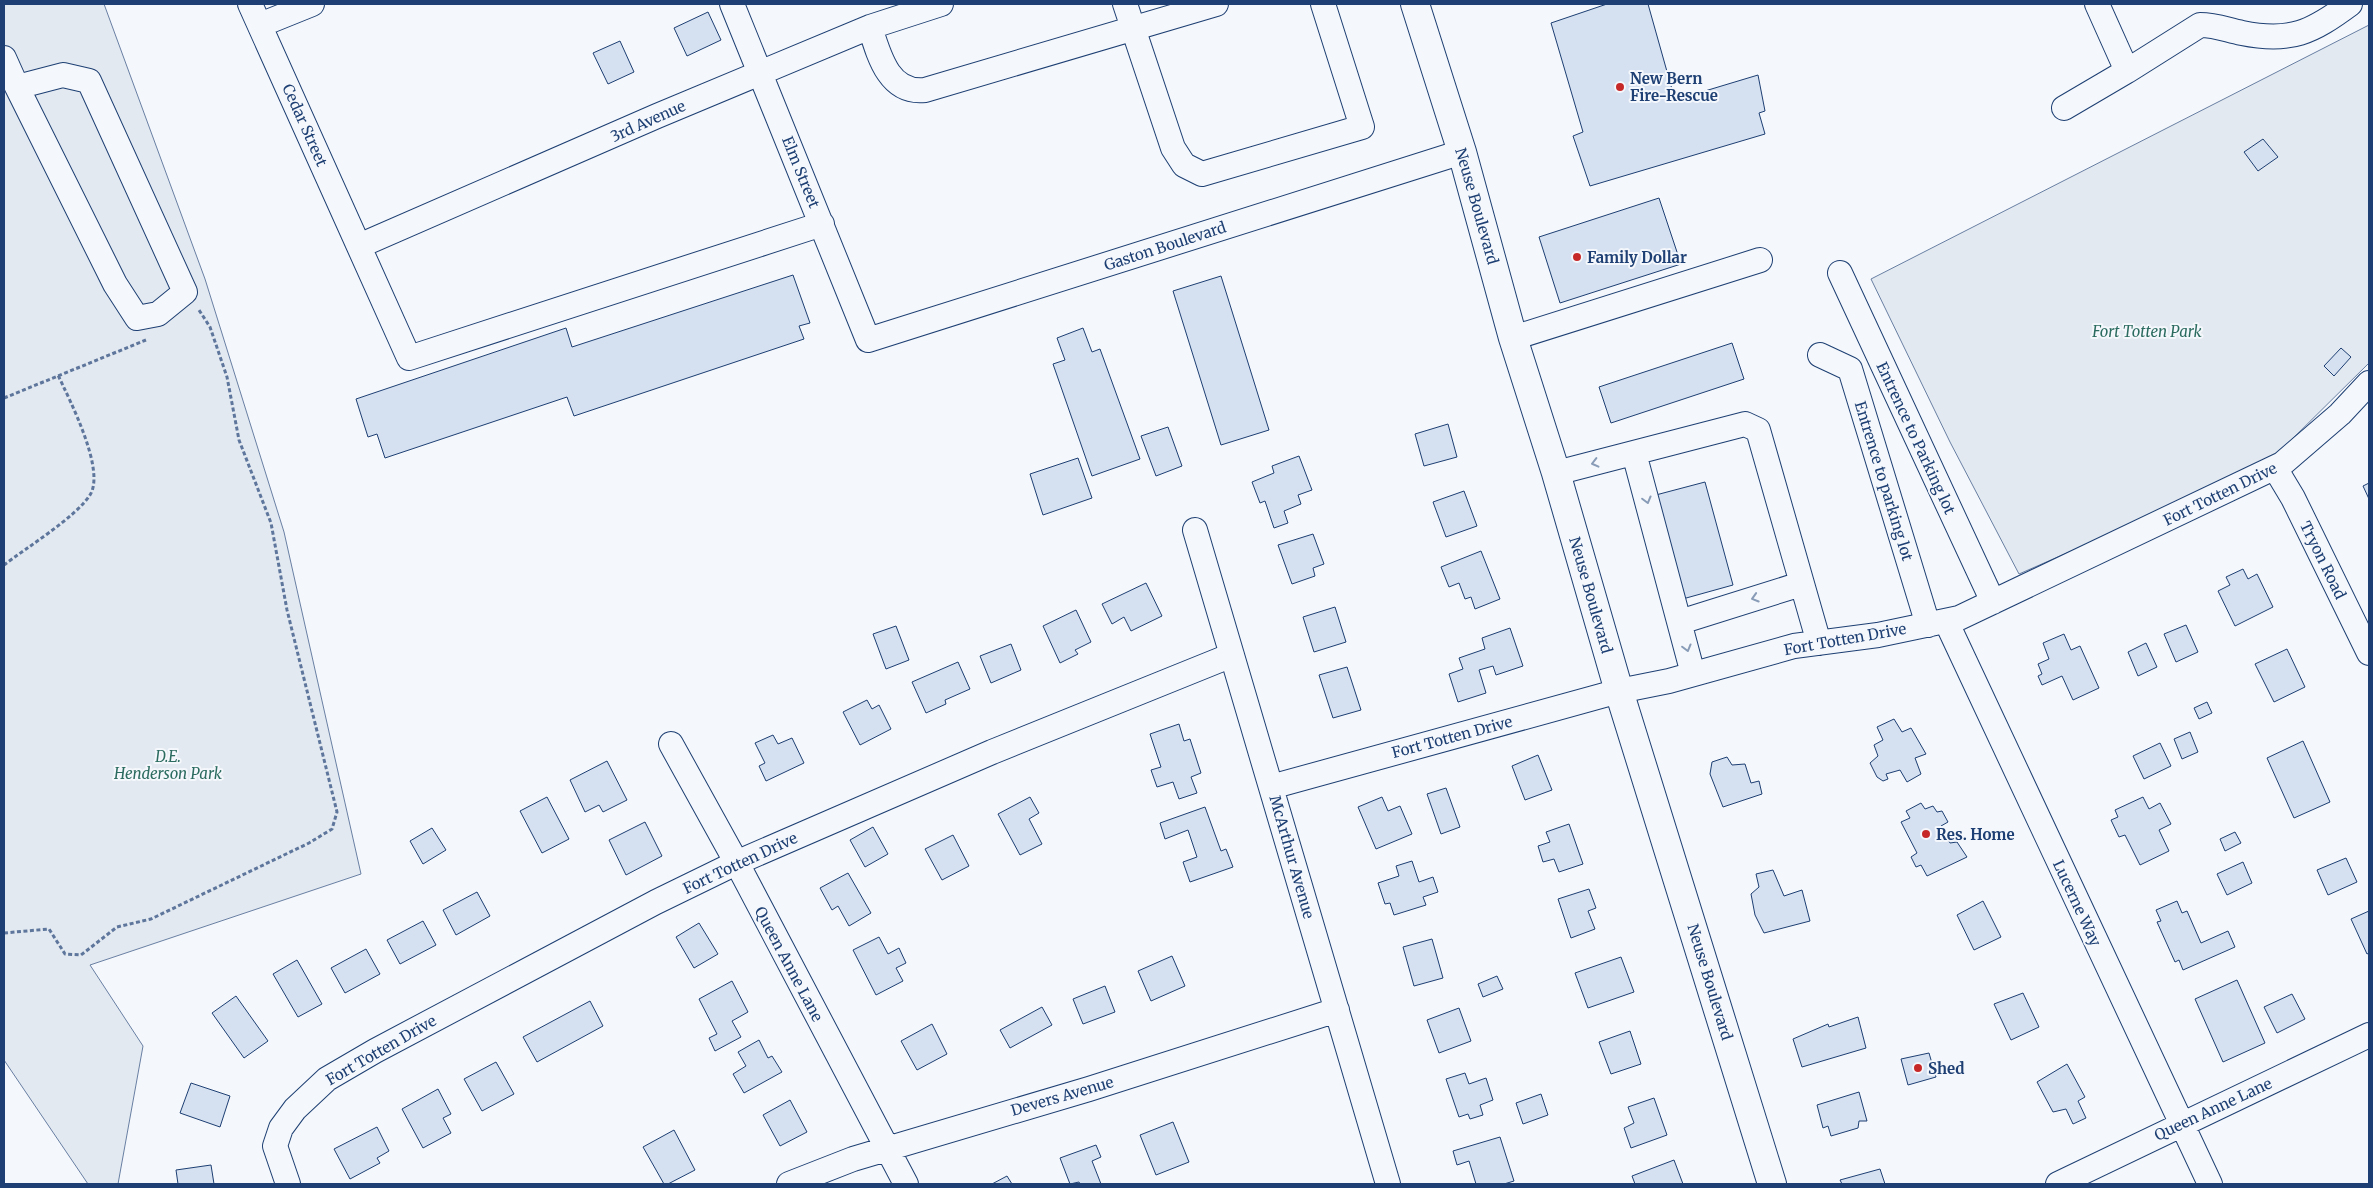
<svg xmlns="http://www.w3.org/2000/svg" width="2373" height="1188" font-family="Merriweather,serif">
<style>
.green{fill:#e3e9f0;stroke:#687fa3}
.building{fill:#d5e0f0;stroke:#1d3f73}
.lines{fill:none;stroke-linecap:round;stroke-linejoin:round}
.minor-casing{stroke:#1d3f73;stroke-width:26}
.major-casing{stroke:#1d3f73;stroke-width:30}
.path{stroke:#5e769c;stroke-width:3;stroke-dasharray:4 2.5;stroke-linecap:butt}
.minor{stroke:#f4f7fb;stroke-width:24}
.major{stroke:#f4f7fb;stroke-width:28}
.oneway{stroke:#889bb7}
.poi-dot{fill:#c62828;stroke:#f4f7fb;stroke-width:2}
.labels{text-anchor:middle;dominant-baseline:central;stroke-width:4;stroke-linejoin:round;paint-order:stroke}
.poi-label{font-size:15px;font-weight:bold;fill:#1d3f73;stroke:#f4f7fb;text-anchor:start}
.street-label{font-size:15px;fill:#1d3f73;stroke:#f4f7fb}
.park-label{font-size:15px;font-style:italic;fill:#2c6c60;stroke:#f4f7fb}
</style>
<rect width="100%" height="100%" fill="#f4f7fb"/>
<path class="green" d="M4 4H104L205 279 284 532 361 874 90 965 143 1046 118 1184H88L4 1060Z
M2369 25V363L2273 458 2213 489 2019 574 1950 442 1871 279Z"/>
<path class="building" d="M1607 4H1648L1675 100 1758 75 1765 111 1759 113 1765 134 1590 186 1573 136 1583 132 1551 23Z
M708 12 721 40 687 56 674 28Z
M620 41 634 72 608 84 593 53Z
M2263 139 2278 157 2258 171 2244 152Z
M1659 198 1681 264 1560 303 1539 237Z
M793 275 810 323 799 326 804 339 574 416 567 397 385 458 377 434 368 437 356 399 566 328 572 347Z
M1221 276 1269 430 1221 445 1173 291Z
M1083 328 1092 352 1100 349 1140 459 1092 476 1053 364 1065 360 1057 338Z
M1732 343 1744 379 1611 423 1599 387Z
M2341 348 2351 357 2334 376 2324 366Z
M1448 424 1457 457 1424 466 1415 434Z
M1168 427 1182 466 1156 476 1141 436Z
M1299 456 1312 490 1298 495 1301 504 1284 511 1288 523 1274 528 1265 501 1260 503 1252 482 1274 473 1272 466Z
M1078 458 1092 498 1043 515 1030 474Z
M1705 482 1733 585 1679 600 1652 496Z
M2369 483V499L2363 486Z
M1464 491 1477 526 1446 537 1433 502Z
M1313 534 1324 564 1313 568 1315 576 1292 584 1278 545Z
M1481 551 1500 599 1475 609 1471 597 1465 599 1459 583 1449 587 1441 567Z
M2243 569 2248 579 2257 574 2273 607 2235 626 2218 591 2230 585 2226 577Z
M1146 583 1162 616 1131 631 1124 617 1112 624 1102 604Z
M1335 607 1346 642 1314 652 1303 617Z
M1076 610 1091 642 1075 650 1078 654 1060 663 1043 626Z
M2186 625 2198 652 2176 662 2164 634Z
M896 626 909 660 886 669 873 634Z
M1510 628 1523 666 1496 675 1493 666 1479 670 1486 693 1458 702 1449 674 1463 669 1459 658 1485 649 1482 638Z
M2064 634 2071 650 2080 646 2099 688 2073 700 2062 676 2042 685 2038 676 2042 674 2038 664 2049 659 2043 643Z
M2146 643 2157 667 2138 676 2128 652Z
M1011 644 1021 670 991 683 980 656Z
M2287 649 2305 687 2274 702 2255 664Z
M958 662 970 689 945 700 946 704 926 713 912 682Z
M1347 667 1361 710 1333 718 1319 675Z
M867 700 872 709 879 705 891 729 860 745 843 712Z
M2207 702 2212 713 2199 719 2194 708Z
M1894 719 1902 732 1911 728 1926 754 1915 758 1921 774 1907 782 1900 770 1886 774 1888 779 1883 781 1877 777 1870 763 1878 756 1874 745 1883 740 1877 727Z
M1179 724 1184 741 1190 739 1201 773 1191 777 1197 793 1179 799 1173 782 1157 787 1151 770 1161 767 1150 734Z
M2190 732 2198 752 2182 759 2174 739Z
M773 735 778 744 792 738 804 763 766 781 759 766 765 763 755 743Z
M2303 741 2330 802 2294 818 2267 758Z
M2160 743 2171 766 2144 779 2133 756Z
M1538 755 1552 790 1525 800 1512 766Z
M1727 757 1732 765 1745 764 1751 783 1759 781 1762 794 1723 807 1710 774 1712 762Z
M607 761 627 800 603 812 599 805 585 812 570 780Z
M1446 788 1460 827 1441 834 1427 794Z
M547 797 569 839 542 853 520 811Z
M1030 797 1039 813 1029 819 1042 844 1020 855 998 814Z
M1382 797 1388 811 1400 806 1412 834 1376 849 1358 807Z
M2143 797 2149 809 2160 803 2171 824 2159 830 2169 851 2140 865 2125 835 2119 837 2111 820 2118 817 2115 810Z
M1921 803 1925 809 1933 806 1937 812 1942 811 1948 822 1941 826 1950 843 1957 842 1967 857 1927 876 1921 865 1916 867 1911 857 1917 853 1901 822 1910 818 1906 811Z
M1205 807 1221 851 1226 849 1233 867 1190 882 1183 862 1197 857 1188 830 1165 839 1160 823Z
M645 822 662 856 626 875 609 840Z
M1569 824 1583 864 1559 872 1554 859 1543 862 1538 846 1550 842 1546 832Z
M873 827 888 854 865 867 850 840Z
M432 828 446 850 423 864 410 841Z
M2235 832 2241 843 2225 851 2220 839Z
M953 835 969 866 942 880 925 849Z
M2346 858 2357 882 2328 895 2317 870Z
M1412 861 1419 882 1433 877 1438 892 1423 897 1426 905 1394 915 1390 903 1385 904 1378 883 1399 876 1396 866Z
M2243 862 2252 883 2227 895 2217 874Z
M1773 870 1784 896 1802 890 1810 921 1764 933 1755 915 1751 894 1759 887 1756 874Z
M848 873 871 913 849 926 838 906 832 910 820 888Z
M1589 889 1596 908 1588 911 1595 929 1571 938 1558 899Z
M477 892 490 916 456 935 443 910Z
M1983 901 2001 937 1974 950 1957 915Z
M2177 901 2182 913 2187 911 2201 943 2228 931 2235 947 2183 970 2179 960 2175 962 2157 922 2161 921 2156 910Z
M2369 911V953L2367 954 2351 919Z
M423 921 436 945 400 964 387 940Z
M699 923 718 954 694 968 676 937Z
M879 937 888 954 899 948 906 963 896 968 903 981 876 995 853 950Z
M1432 939 1443 978 1414 986 1403 947Z
M366 949 380 974 345 993 331 968Z
M1172 956 1185 986 1151 1001 1138 971Z
M1621 957 1634 992 1588 1008 1575 973Z
M297 960 322 1004 298 1017 273 974Z
M1497 976 1503 989 1483 997 1478 984Z
M2237 980 2265 1043 2223 1062 2195 999Z
M732 981 748 1012 732 1021 741 1037 715 1051 709 1038 717 1034 699 999Z
M1105 986 1115 1012 1083 1024 1073 999Z
M2023 993 2039 1027 2011 1040 1994 1004Z
M2292 994 2305 1019 2277 1033 2264 1007Z
M236 996 268 1041 244 1058 212 1013Z
M590 1001 603 1026 537 1062 523 1037Z
M1042 1007 1052 1025 1010 1048 1000 1030Z
M1459 1008 1471 1041 1439 1053 1427 1020Z
M1858 1017 1866 1048 1802 1067 1793 1039 1828 1024 1829 1027Z
M932 1024 947 1054 917 1070 901 1041Z
M1630 1031 1641 1064 1611 1074 1599 1042Z
M759 1040 768 1058 772 1056 782 1072 744 1093 733 1074 746 1066 738 1052Z
M1929 1053 1936 1077 1908 1085 1901 1059Z
M496 1062 514 1094 482 1111 464 1079Z
M2067 1064 2085 1097 2078 1101 2086 1118 2073 1124 2066 1109 2053 1112 2037 1082Z
M1465 1073 1469 1084 1486 1078 1493 1100 1480 1105 1483 1115 1470 1119 1468 1114 1459 1117 1446 1079Z
M191 1083 230 1096 220 1127 180 1113Z
M438 1089 451 1114 443 1118 451 1133 423 1148 402 1109Z
M1859 1092 1867 1121H1859L1858 1128 1831 1136 1828 1126 1823 1128 1817 1105Z
M1541 1094 1548 1115 1523 1124 1516 1103Z
M1654 1098 1667 1135 1631 1148 1624 1128 1634 1123 1628 1107Z
M790 1100 807 1132 780 1146 763 1115Z
M1173 1122 1189 1162 1156 1175 1140 1135Z
M377 1127 389 1151 377 1158 380 1163 350 1179 334 1149Z
M674 1130 695 1170 668 1184H664L643 1147Z
M1500 1137 1514 1181 1504 1184H1476L1469 1161 1457 1165 1453 1151Z
M1096 1145 1101 1157 1092 1161 1101 1184H1080L1079 1182 1070 1184 1060 1158Z
M1674 1160 1683 1184H1635L1632 1176Z
M211 1165 214 1184H178L176 1170Z
M1880 1169 1885 1184H1842L1840 1180Z
M1007 1176 1012 1184H992Z"/>
<g class="lines">
<defs>
<path id="minor" d="M250 4 409 358 822 224
M732 4 868 340 1462 152
M1125 4 1173 148 1184 165 1202 174 1362 127 1323 4
M260 25 312 4
M870 27C879 56 889 94 925 90L1216 4
M4 58 17 87 115 284 137 318 158 314 185 292 89 81 63 75 17 87
M2127 71 2200 25C2216 25 2227 30 2242 33 2291 43 2312 32 2350 4
M2064 108 2127 71 2097 4
M359 246 657 116 870 27 941 4
M1840 273 1993 602
M1513 338 1760 260
M1820 355 1850 369 1928 625
M1634 453 1693 674
M2275 468 2293 498 2369 653
M1556 473 1745 424 1758 430 1819 643
M1195 530 1388 1184
M1946 621 2210 1184
M1680 622 1801 584
M671 744 739 867 906 1184
M1271 787 1619 691 1669 681 1794 646 1878 635 1959 618 2282 464 2340 414 2369 383
M288 1184 275 1146 281 1128 295 1109 327 1079 375 1051 656 902 736 863 992 752 1232 655
M789 1184 853 1159 1089 1089 1337 1010
M2058 1184 2369 1035"/>
<path id="major" d="M1415 4 1462 152 1513 338 1556 473 1619 691 1772 1184"/>
</defs>
<use href="#minor" class="minor-casing"/>
<use href="#major" class="major-casing"/>
<path class="path" d="M4 398 146 340
M4 565C26 548 76 517 90 495 106 470 69 399 58 375
M4 933 49 929 65 954 81 955 117 927 151 919 309 843 332 829 337 812 287 610 271 523 239 440 227 377 210 327 199 310"/>
<use href="#minor" class="minor"/>
<use href="#major" class="major"/>
</g>
<defs><path id="oneway-chevron" d="M-2-3.5L2.5 0L-2 3.5" fill="none" stroke-width="1.6" stroke-linecap="round" stroke-linejoin="round" transform="scale(1.25)"/></defs>
<g class="oneway">
<use href="#oneway-chevron" transform="translate(1595 463) rotate(166)"/>
<use href="#oneway-chevron" transform="translate(1647 500) rotate(75)"/>
<use href="#oneway-chevron" transform="translate(1755 598) rotate(163)"/>
<use href="#oneway-chevron" transform="translate(1687 648) rotate(75)"/>
</g>
<g class="poi-dot">
<circle cx="1620" cy="87" r="5"/>
<circle cx="1577" cy="257" r="5"/>
<circle cx="1926" cy="834" r="5"/>
<circle cx="1918" cy="1068" r="5"/>
</g>
<g class="labels">
<g class="poi-label">
<text x="1630" y="78">New Bern<tspan x="1630" dy="17">Fire-Rescue</tspan></text>
<text x="1587" y="257">Family Dollar</text>
<text x="1936" y="834">Res. Home</text>
<text x="1928" y="1068">Shed</text>
</g>
<g class="street-label">
<text transform="translate(648 121) rotate(-24)">3rd Avenue</text>
<text transform="translate(305 125) rotate(66)">Cedar Street</text>
<text transform="translate(801 172) rotate(68)">Elm Street</text>
<text transform="translate(1477 206) rotate(74)">Neuse Boulevard</text>
<text transform="translate(1165 246) rotate(-18)">Gaston Boulevard</text>
<text transform="translate(1916 438) rotate(65)">Entrence to Parking lot</text>
<text transform="translate(1884 481) rotate(73)">Entrence to parking lot</text>
<text transform="translate(2220 494) rotate(-26)">Fort Totten Drive</text>
<text transform="translate(2323 560) rotate(64)">Tryon Road</text>
<text transform="translate(1591 595) rotate(74)">Neuse Boulevard</text>
<text transform="translate(1845 639) rotate(-10)">Fort Totten Drive</text>
<text transform="translate(1452 737) rotate(-15)">Fort Totten Drive</text>
<text transform="translate(1292 857) rotate(74)">McArthur Avenue</text>
<text transform="translate(740 863) rotate(-25)">Fort Totten Drive</text>
<text transform="translate(2077 903) rotate(65)">Lucerne Way</text>
<text transform="translate(789 964) rotate(62)">Queen Anne Lane</text>
<text transform="translate(1710 982) rotate(73)">Neuse Boulevard</text>
<text transform="translate(381 1050) rotate(-30)">Fort Totten Drive</text>
<text transform="translate(1062 1096) rotate(-16)">Devers Avenue</text>
<text transform="translate(2213 1109) rotate(-25)">Queen Anne Lane</text>
</g>
<g class="park-label">
<text x="2147" y="331">Fort Totten Park</text>
<text x="168" y="756">D.E.<tspan x="168" dy="17">Henderson Park</tspan></text>
</g>
</g>
<rect width="2373" height="1188" fill="none" stroke="#1d3f73" stroke-width="10"/>
</svg>
